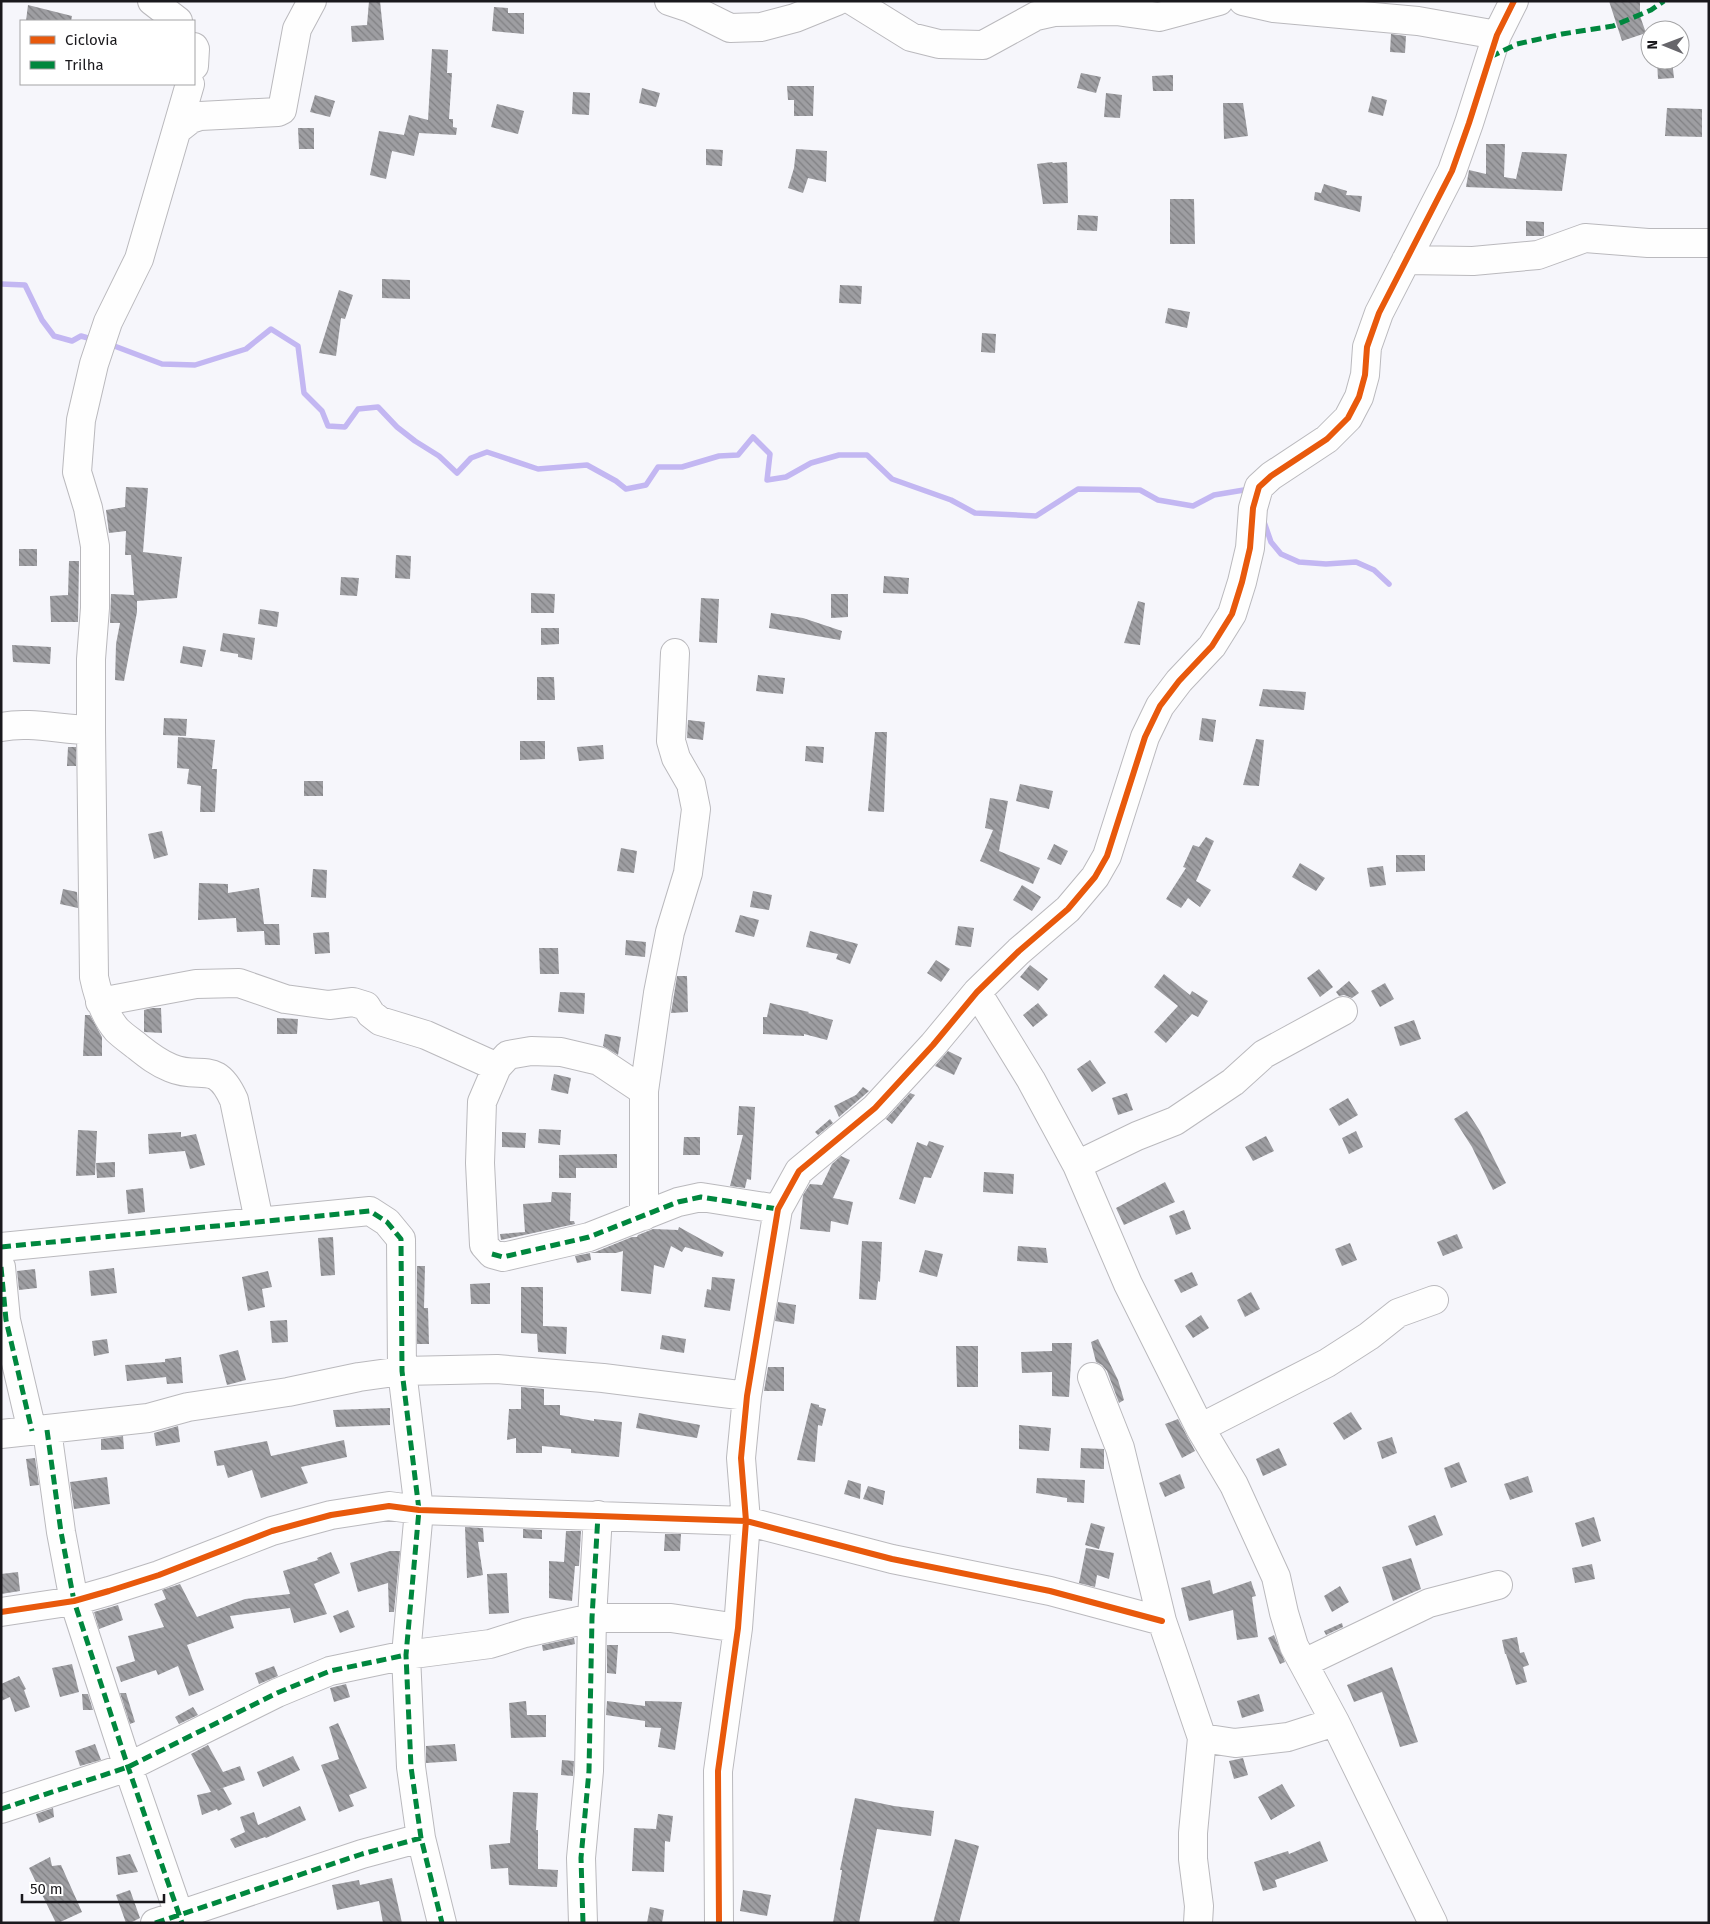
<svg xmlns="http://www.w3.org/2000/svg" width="1710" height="1924" font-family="'Fira Sans',sans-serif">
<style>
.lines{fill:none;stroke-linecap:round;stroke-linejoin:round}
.stream{stroke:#c3b7f2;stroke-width:5.5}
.building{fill:url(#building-back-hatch)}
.minor-casing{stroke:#bab9bd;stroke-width:30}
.minor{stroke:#fefefe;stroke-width:28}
.quiet{stroke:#00873e;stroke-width:5;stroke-dasharray:10 5;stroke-linecap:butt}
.cycleway-casing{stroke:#fff;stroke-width:9}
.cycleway{stroke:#e8590c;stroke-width:6}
</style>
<defs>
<pattern id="building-back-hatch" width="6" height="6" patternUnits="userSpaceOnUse" patternTransform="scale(1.25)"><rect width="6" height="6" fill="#9e9ea2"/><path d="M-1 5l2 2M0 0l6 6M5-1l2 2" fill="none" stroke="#808083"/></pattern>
</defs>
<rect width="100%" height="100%" fill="#f6f6fb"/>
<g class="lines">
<path class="stream" d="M1 284 25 285 42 320 54 336 72 341 81 336 95 340
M109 344 162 364 195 365 246 349 271 329 298 346 304 393 322 411 328 426 345 427 358 409 378 407 397 427 415 441 439 456 457 473 471 458 487 452 538 469 587 465 616 481 626 489 646 485 658 467H682L719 456 738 455 753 437 770 454 767 480 786 477 811 463 839 455H867L892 479 951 500 975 513 1036 516 1078 489 1140 490 1158 500 1193 506 1214 495 1244 490 1249 494
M1263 519 1271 542 1281 554 1299 562 1326 564 1356 562 1374 570 1389 584"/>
</g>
<path class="building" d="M369 1H380L384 40 352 42 351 26 367 25Z
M1609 1H1640V16L1646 33 1622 41Z
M28 5 72 16 71 21H26Z
M494 7 508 8V13H524V34L492 31Z
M1391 34 1406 36 1405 53 1390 52Z
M432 49 448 50 447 73H452L449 119H453V127L457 128 456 135 419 133 414 156 392 151 386 179 370 175 379 131 404 135 409 115 428 120Z
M1672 60 1674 78 1658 79 1657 61Z
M1081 73 1101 77 1096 93 1077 88Z
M1173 75V91H1153L1152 76Z
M787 86H814L813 116H794V100H788Z
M642 88 660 93 656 107 639 103Z
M573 92 590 93 589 115 572 114Z
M1106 93 1122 95 1120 118 1104 117Z
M315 95 335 101 330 117 310 112Z
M1372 96 1387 100 1383 116 1368 112Z
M1223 103H1243L1248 136 1224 139Z
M497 104 524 111 518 134 491 127Z
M1667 108 1702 109V137L1665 136Z
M298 128H314V149H299Z
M1486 144H1505L1504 177 1516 179 1522 152 1567 154 1562 191 1466 187 1469 170 1486 174Z
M706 149 723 150 722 166 706 165Z
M796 149 827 151 826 182 808 178 803 193 788 188 794 168Z
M1052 162 1053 163 1067 162 1068 203 1043 204 1037 164Z
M1324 184 1347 191 1346 195 1362 196 1360 212 1314 200 1315 192 1321 193Z
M1170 199H1194L1195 244H1170Z
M1078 215 1098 216 1097 231 1077 230Z
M1526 221 1544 222V236H1526Z
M382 279 410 280V299L382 298Z
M840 285 862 286 861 304 839 303Z
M339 290 353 295 345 319 341 318 336 356 319 353Z
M1168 308 1190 312 1187 328 1165 323Z
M982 333 996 334 995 353 981 352Z
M126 487 148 488 143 552 182 557 177 598 137 601V612L124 681 115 680 116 644 120 623H110L111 594 134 595 131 555H125L126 531 109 533 106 510 125 507Z
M19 549H37V566H19Z
M396 555 411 556 410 579 395 578Z
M69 561H79L78 622H51L50 596 68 595Z
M884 576 909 578 908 594 883 593Z
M341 577 359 578 357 596 340 595Z
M531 593 555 594 554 613H531Z
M831 594H848V617L831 618Z
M701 598 719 599 717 643 699 642Z
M1138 601 1145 603 1140 645 1124 643Z
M260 609 279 612 277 627 258 624Z
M771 613 803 618 842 631 840 640 769 628Z
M541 628H559V644L541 645Z
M223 633 255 638 252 660 238 657V654L220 651Z
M12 645 51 647 50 664 13 662Z
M183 646 206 650 202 667 180 663Z
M758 675 785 678 783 694 756 691Z
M537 677H554L555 700H537Z
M1263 689 1306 692 1304 710 1259 706Z
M164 718 187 719 186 736 163 735Z
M1202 718 1216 720 1213 742 1199 740Z
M688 720 705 722 703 740 687 738Z
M875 732H887L884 812 868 811Z
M178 737 215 740 212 769H217L215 812H200L201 786 187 784 189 769 177 768Z
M1256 739 1264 740 1259 786 1243 785Z
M520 741H545V759L520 760Z
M603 745 604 759 579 761 577 747Z
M806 746 824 747 823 763 805 761Z
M68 747H76V766H67Z
M304 781H323V796H304Z
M1020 784 1053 791 1049 809 1016 801Z
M990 798 1008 801 999 851 1040 868 1033 884 980 861 993 830 985 828Z
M162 831 168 855 154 859 148 834Z
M1206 837 1214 841 1196 881 1211 890 1200 907 1188 898 1181 908 1166 899 1186 868 1183 867 1193 845 1199 847Z
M1054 844 1068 851 1061 865 1047 859Z
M621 848 637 851 634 873 617 871Z
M1396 855H1425V871L1396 872Z
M1300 863 1325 878 1316 891 1292 877Z
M1383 866 1386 885 1370 887 1367 868Z
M313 869 327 870 326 898 311 897Z
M199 883 228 884V893L259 888 264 924H279L280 945H265L264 931 237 932 236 918 198 920Z
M1022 885 1041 897 1032 911 1013 900Z
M63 889 77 892 78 908 60 904Z
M753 891 772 895 769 910 750 907Z
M740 915 759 920 754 937 735 932Z
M958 926 974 928 971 947 955 945Z
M810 931 858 944 850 964 836 959 838 954 806 947Z
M329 932 330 953 315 954 313 933Z
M626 940 646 942 645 957 625 955Z
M539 948H558L559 974H540Z
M936 960 950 969 941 982 927 973Z
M1030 965 1048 979 1038 991 1020 977Z
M1319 969 1333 987 1320 997 1307 978Z
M1164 974 1190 995 1192 991 1208 1001 1198 1017 1192 1014 1166 1043 1154 1032 1178 1006 1154 987Z
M677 976H687L688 1012 671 1013Z
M1349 981 1359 993 1352 998 1344 995 1339 996 1336 992Z
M1385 983 1394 999 1380 1007 1371 991Z
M560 992 585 993 584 1014 558 1012Z
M770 1003 809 1012 808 1013 833 1020 827 1040 804 1034V1036L763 1034V1017H767Z
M1038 1003 1048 1015 1033 1027 1023 1015Z
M152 1008H161L162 1033 144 1032V1010Z
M85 1015H90L102 1037V1056H83Z
M277 1018 298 1019 297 1034H277Z
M1414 1020 1421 1039 1400 1046 1394 1027Z
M605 1034 621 1037 618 1055 603 1046Z
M948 1051 962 1058 954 1075 935 1066Z
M1090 1060 1106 1083 1092 1092 1077 1069Z
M554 1074 571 1078 568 1094 551 1090Z
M863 1087 869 1091 839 1117 834 1106 856 1095Z
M910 1093 915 1095 892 1124 886 1119Z
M1127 1093 1133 1110 1118 1115 1112 1098Z
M1348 1098 1358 1115 1339 1126 1329 1109Z
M739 1106 755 1107 751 1180 747 1179 745 1188 730 1186 743 1135H737Z
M1467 1111 1480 1131 1506 1183 1493 1190 1472 1147 1454 1119Z
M830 1119 833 1123 818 1135 815 1132Z
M539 1129 561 1130 560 1145 538 1143Z
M78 1130 97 1131 95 1175 76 1176Z
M1356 1131 1363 1147 1349 1154 1342 1138Z
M181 1132V1137L196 1134 205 1165 190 1169 185 1151 149 1154 148 1134Z
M502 1132 526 1133 525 1148 502 1147Z
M1266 1136 1274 1151 1253 1161 1245 1147Z
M684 1137H700V1155H683Z
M929 1141 944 1146 931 1178 924 1177 915 1204 899 1199 917 1142 927 1146Z
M617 1154V1168H576V1178H559V1155Z
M841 1156 850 1160 833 1198 853 1202 848 1225 831 1221 830 1232 800 1229 803 1195 810 1184 822 1185 832 1164Z
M115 1162V1177L97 1178 96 1163Z
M984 1172 1014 1174 1013 1194 983 1192Z
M1165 1182 1175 1202 1124 1225 1116 1208Z
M143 1188 145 1212 128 1214 126 1190Z
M552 1192 571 1193 570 1221H574L575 1224 501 1240 500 1234 525 1232 523 1204 551 1202Z
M1184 1210 1191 1229 1176 1235 1169 1216Z
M679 1227 724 1252 722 1257 685 1247 682 1252 671 1246 664 1268 654 1265 651 1294 621 1291 623 1251 616 1253H590L591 1260 577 1263 575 1256 595 1252 632 1237H637L638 1235 653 1229 678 1230Z
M1457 1234 1463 1248 1443 1256 1437 1242Z
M333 1237 335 1275 321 1276 318 1238Z
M862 1241 882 1242 880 1282 878 1281 876 1300 859 1299Z
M1350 1243 1357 1260 1342 1266 1335 1249Z
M1018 1246 1046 1248 1048 1263 1017 1261Z
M925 1250 943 1254 937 1277 919 1272Z
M417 1266H425L424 1308H428L429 1344H417Z
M114 1268 117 1293 91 1296 89 1271Z
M35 1269 37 1288 19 1290 17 1271Z
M268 1271 272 1287 262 1289 265 1307 248 1311 242 1277Z
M1192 1272 1198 1285 1181 1293 1174 1280Z
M712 1277 735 1279 730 1311 704 1307 707 1289 711 1290Z
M490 1283V1304H471L470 1284Z
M521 1287H543V1326L567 1327 566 1354 538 1352 537 1334 521 1333Z
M1251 1292 1260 1309 1245 1317 1237 1300Z
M778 1302 796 1305 794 1324 775 1321Z
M1201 1315 1209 1328 1193 1338 1185 1326Z
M287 1320 288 1342 272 1343 270 1321Z
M662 1335 686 1339 684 1353 660 1349Z
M107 1339 109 1353 94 1356 92 1341Z
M1098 1339 1118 1380 1124 1400 1119 1403 1107 1371 1102 1365 1096 1362 1091 1342Z
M1052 1343H1072L1069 1397 1052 1396V1372L1022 1373 1021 1352 1052 1351Z
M956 1346H978V1387H957Z
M238 1350 246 1380 227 1385 219 1355Z
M181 1357 183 1383 167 1384 166 1377 127 1381 125 1365 165 1362V1359Z
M768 1367H784V1391H764Z
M521 1387 544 1389V1405H560V1415L594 1421V1419L622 1422 619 1457 571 1453V1449L542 1446V1453H516V1438L507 1440 509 1409H521Z
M811 1403 819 1405V1407L826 1409 822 1426 818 1425 815 1462 797 1460Z
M390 1408V1425L336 1427 333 1410Z
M1351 1412 1362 1429 1344 1440 1333 1423Z
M639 1413 700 1425 697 1438 636 1428Z
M1178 1419 1195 1451 1182 1458 1165 1424Z
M1019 1425 1051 1428 1049 1451 1019 1449Z
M178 1426 180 1442 156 1446 154 1433Z
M123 1436 124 1449 101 1450V1439Z
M1392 1437 1397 1453 1382 1459 1377 1442Z
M344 1440 347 1457 301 1467 308 1483 261 1498 252 1470 228 1478 224 1465 217 1466 214 1451 267 1441 271 1456Z
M1081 1448 1104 1449V1469L1080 1468Z
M1279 1448 1287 1465 1263 1476 1256 1459Z
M35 1458 39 1485 30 1486 26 1459Z
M1459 1462 1467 1482 1451 1488 1444 1468Z
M1180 1474 1185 1488 1165 1497 1159 1483Z
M1528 1476 1533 1492 1510 1500 1504 1484Z
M107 1477 110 1504 74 1509 70 1482Z
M1037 1478 1085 1480 1084 1503 1067 1502V1498L1036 1493Z
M848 1480 861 1484 860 1499 844 1494Z
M868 1486 885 1491 883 1505 863 1499Z
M1435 1515 1443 1535 1416 1546 1408 1526Z
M1594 1517 1601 1541 1582 1547 1575 1523Z
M1091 1523 1105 1527 1099 1549 1085 1545Z
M465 1527 483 1528 484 1542H478L483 1575 467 1578Z
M523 1529 542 1530V1539L523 1538Z
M566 1531H581L579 1566H575L572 1601 549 1598V1561L564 1562Z
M665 1534H681L680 1551H664Z
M1086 1548 1114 1553 1109 1579 1097 1575 1095 1587 1079 1583Z
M390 1551H400L394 1612H389L388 1583 358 1592 350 1563Z
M331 1552 340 1573 314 1584 327 1614 294 1623 290 1608 230 1616 234 1628 187 1645 204 1690 189 1696 178 1666 158 1675 156 1670 121 1682 116 1667 135 1661 128 1636 164 1627 154 1604 166 1599 162 1590 180 1584 197 1617 245 1599 290 1594 283 1571 318 1560 317 1558Z
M1411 1558 1421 1589 1393 1601 1382 1567Z
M1592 1564 1595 1579 1575 1583 1572 1568Z
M18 1572 20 1591 1 1594V1574Z
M507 1573 509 1613 489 1614 487 1574Z
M1210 1580 1213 1594 1251 1581 1256 1596 1252 1597 1258 1637 1237 1640 1233 1610 1189 1621 1181 1588Z
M1340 1586 1349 1602 1332 1612 1324 1596Z
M118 1605 123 1620 99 1629 94 1612Z
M348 1610 355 1627 340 1633 333 1616Z
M1342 1623 1343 1627 1326 1635 1324 1631Z
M1274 1635 1285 1662 1280 1664 1268 1638Z
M1517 1637 1520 1653 1524 1652 1529 1665 1523 1667 1527 1682 1516 1685 1506 1654H1505L1502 1640Z
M574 1638 575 1644 543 1651 542 1645Z
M607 1645H618L616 1674 607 1673Z
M72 1664 79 1692 60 1697 52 1668Z
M274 1666 278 1676 259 1684 255 1673Z
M1392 1667 1418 1742 1400 1747 1382 1692 1354 1702 1347 1685Z
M19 1676 26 1689 24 1690 30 1707 15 1712 10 1697 1 1701V1684Z
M346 1684 350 1697 334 1702 330 1688Z
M120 1693H126L135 1722 130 1724Z
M82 1694H88L93 1710H83Z
M1259 1694 1264 1711 1242 1718 1237 1701Z
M526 1701 527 1715H546V1737L511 1738 509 1703Z
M607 1701 645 1706V1701L682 1702 675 1750 658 1747 661 1728 645 1727V1721L606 1715Z
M193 1707 198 1715 179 1724 175 1717Z
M338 1723 367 1788 349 1795 354 1806 339 1812 321 1765 339 1759 329 1727Z
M95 1744 101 1760 80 1766 75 1751Z
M455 1744 457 1761 426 1763V1746Z
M208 1745 223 1772 240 1766 245 1780 214 1791 223 1788 232 1804 218 1811 217 1809 202 1815 197 1795 211 1792 191 1754Z
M293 1756 300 1770 263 1787 257 1772Z
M1243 1758 1248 1775 1234 1779 1229 1761Z
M562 1760 574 1761 573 1776 561 1775Z
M1282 1784 1295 1806 1271 1820 1258 1797Z
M513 1792 538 1793 536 1830H538V1869L558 1870 557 1887 509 1885 508 1868 491 1869 489 1845 510 1843Z
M855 1798 894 1806 934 1811 931 1836 877 1829 859 1923H833L842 1870H840Z
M300 1806 306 1820 266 1838 265 1837 235 1848 230 1839 245 1832 240 1817 254 1812 258 1825Z
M53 1808 54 1817 39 1823 36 1814Z
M658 1814 673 1816 670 1842 665 1841 664 1872 632 1871 634 1828 656 1829Z
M955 1839 979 1846 959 1923H933Z
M1320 1841 1328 1861 1275 1880 1277 1887 1263 1891 1254 1862 1288 1851 1289 1854Z
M130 1854 138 1872 118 1875 116 1857Z
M50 1857 52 1866 61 1865 82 1912 58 1923H56L29 1868Z
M392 1878 402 1923H383L379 1901 337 1910 332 1885 359 1880 360 1885Z
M130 1890 140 1918 130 1923H126L116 1895Z
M743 1890 771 1895 767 1916 740 1911Z
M650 1907 664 1910 662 1923H647Z"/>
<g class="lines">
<defs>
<path id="minor" d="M152 1 178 21
M669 1 690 8 730 28 761 27 795 18 837 1
M853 1 911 37 939 44 983 45 1036 16 1054 12 1116 11 1159 17 1219 1
M1243 1 1274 8 1418 21 1497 35
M194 47 195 49 194 66
M177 130 191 119 200 116 278 112 282 110 297 29 312 1
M1406 260 1473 261 1538 255 1585 238 1648 243H1709
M1 727C30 721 62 730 91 730V659L95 608V546L88 508 77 472 81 420 94 364 108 322 139 259 190 84
M91 730 94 977C98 996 104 1015 117 1030 123 1036 132 1042 138 1047 148 1055 158 1063 171 1068 201 1081 215 1058 234 1100L259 1221
M977 992 1031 1080 1077 1165 1128 1284 1200 1428 1234 1485 1276 1577 1284 1613 1294 1646 1335 1722 1433 1923
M100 1002 196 984 239 983 285 999 329 1005 353 1002 366 1006 371 1014 380 1021 426 1035 497 1067
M644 1091 599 1061 561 1052 531 1051 508 1055 497 1067 482 1102 480 1163 484 1245 492 1254 503 1257 589 1237 678 1202 701 1197 778 1209
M1077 1165 1137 1136 1175 1121 1233 1082 1264 1054 1343 1011
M644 1216V1091L658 993 670 932 688 873 696 809 691 784 676 758 671 741 675 653
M1 1247 370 1211 387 1222 401 1239 402 1371 419 1510 406 1655 411 1767 421 1838 442 1923
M1 1267 6 1320 32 1431
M1092 1377 1120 1448 1162 1621 1202 1738 1193 1833V1859L1199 1906 1198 1923
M1200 1428 1327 1363 1369 1336 1398 1313 1434 1300
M47 1430 61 1532 74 1601 128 1767 182 1923
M1 1434 148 1418 188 1407 288 1392 359 1377 402 1371 497 1369 603 1378 747 1396
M1 1612 74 1601 109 1591 159 1575 272 1531 331 1515 389 1506 419 1510 746 1521 892 1559 1050 1591 1162 1621
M1304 1663 1429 1603 1498 1585
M1202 1738 1235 1743 1288 1737 1335 1722
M1 1809 128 1767 277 1693 330 1671 406 1655 490 1644 525 1633 592 1618H671L738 1628
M155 1923 362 1854 421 1838
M583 1923 581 1858 589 1771 592 1618 598 1515
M719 1923 718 1771 738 1628 746 1521 741 1458 747 1396 778 1209 799 1171 875 1108 933 1045 977 992 1019 951 1068 909 1095 877 1107 856 1145 737 1160 706 1179 681 1212 646 1232 614 1242 582 1250 548 1253 508 1259 487 1271 476 1327 439 1348 418 1359 397 1365 375 1367 347 1379 313 1452 171 1469 123 1497 35 1514 1"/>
</defs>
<use href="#minor" class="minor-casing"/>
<use href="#minor" class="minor"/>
<path class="quiet" d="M1490 57 1517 44 1562 34 1613 26 1651 10 1664 1
M1 1247 370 1211 387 1222 401 1239 402 1371 419 1510 406 1655 411 1767 421 1838 442 1923
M492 1254 503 1257 589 1237 678 1202 701 1197 778 1209
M1 1267 6 1320 32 1431
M47 1430 61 1532 74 1601 128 1767 182 1923
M1 1809 128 1767 277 1693 330 1671 406 1655
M155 1923 362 1854 421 1838
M583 1923 581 1858 589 1771 592 1618 598 1515"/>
<defs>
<path id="cycleway" d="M1 1612 74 1601 109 1591 159 1575 272 1531 331 1515 389 1506 419 1510 746 1521 892 1559 1050 1591 1162 1621
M719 1923 718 1771 738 1628 746 1521 741 1458 747 1396 778 1209 799 1171 875 1108 933 1045 977 992 1019 951 1068 909 1095 877 1107 856 1145 737 1160 706 1179 681 1212 646 1232 614 1242 582 1250 548 1253 508 1259 487 1271 476 1327 439 1348 418 1359 397 1365 375 1367 347 1379 313 1452 171 1469 123 1497 35 1514 1"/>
</defs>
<use href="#cycleway" class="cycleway-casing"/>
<use href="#cycleway" class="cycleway"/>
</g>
<rect width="1710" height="1924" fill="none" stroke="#1a191d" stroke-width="5"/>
<rect x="20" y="20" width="175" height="65" fill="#ffffff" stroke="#a3a3a5"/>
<rect x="30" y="36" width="25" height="8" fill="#e8590c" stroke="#a3a3a5"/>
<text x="65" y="45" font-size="15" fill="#1a191d">Ciclovia</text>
<rect x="30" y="61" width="25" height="8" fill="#00873e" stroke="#a3a3a5"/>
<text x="65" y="70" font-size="15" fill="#1a191d">Trilha</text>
<g transform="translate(1665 45) rotate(271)"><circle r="24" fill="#ffffff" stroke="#a3a3a5"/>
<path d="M0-4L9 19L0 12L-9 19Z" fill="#67666b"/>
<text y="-8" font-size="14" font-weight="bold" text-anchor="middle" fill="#1a191d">N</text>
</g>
<path d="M22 1894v8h142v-8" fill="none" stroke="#1a191d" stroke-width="2.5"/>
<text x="30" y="1894" font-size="15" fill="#1a191d" stroke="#ffffff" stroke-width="4" paint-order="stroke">50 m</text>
</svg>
